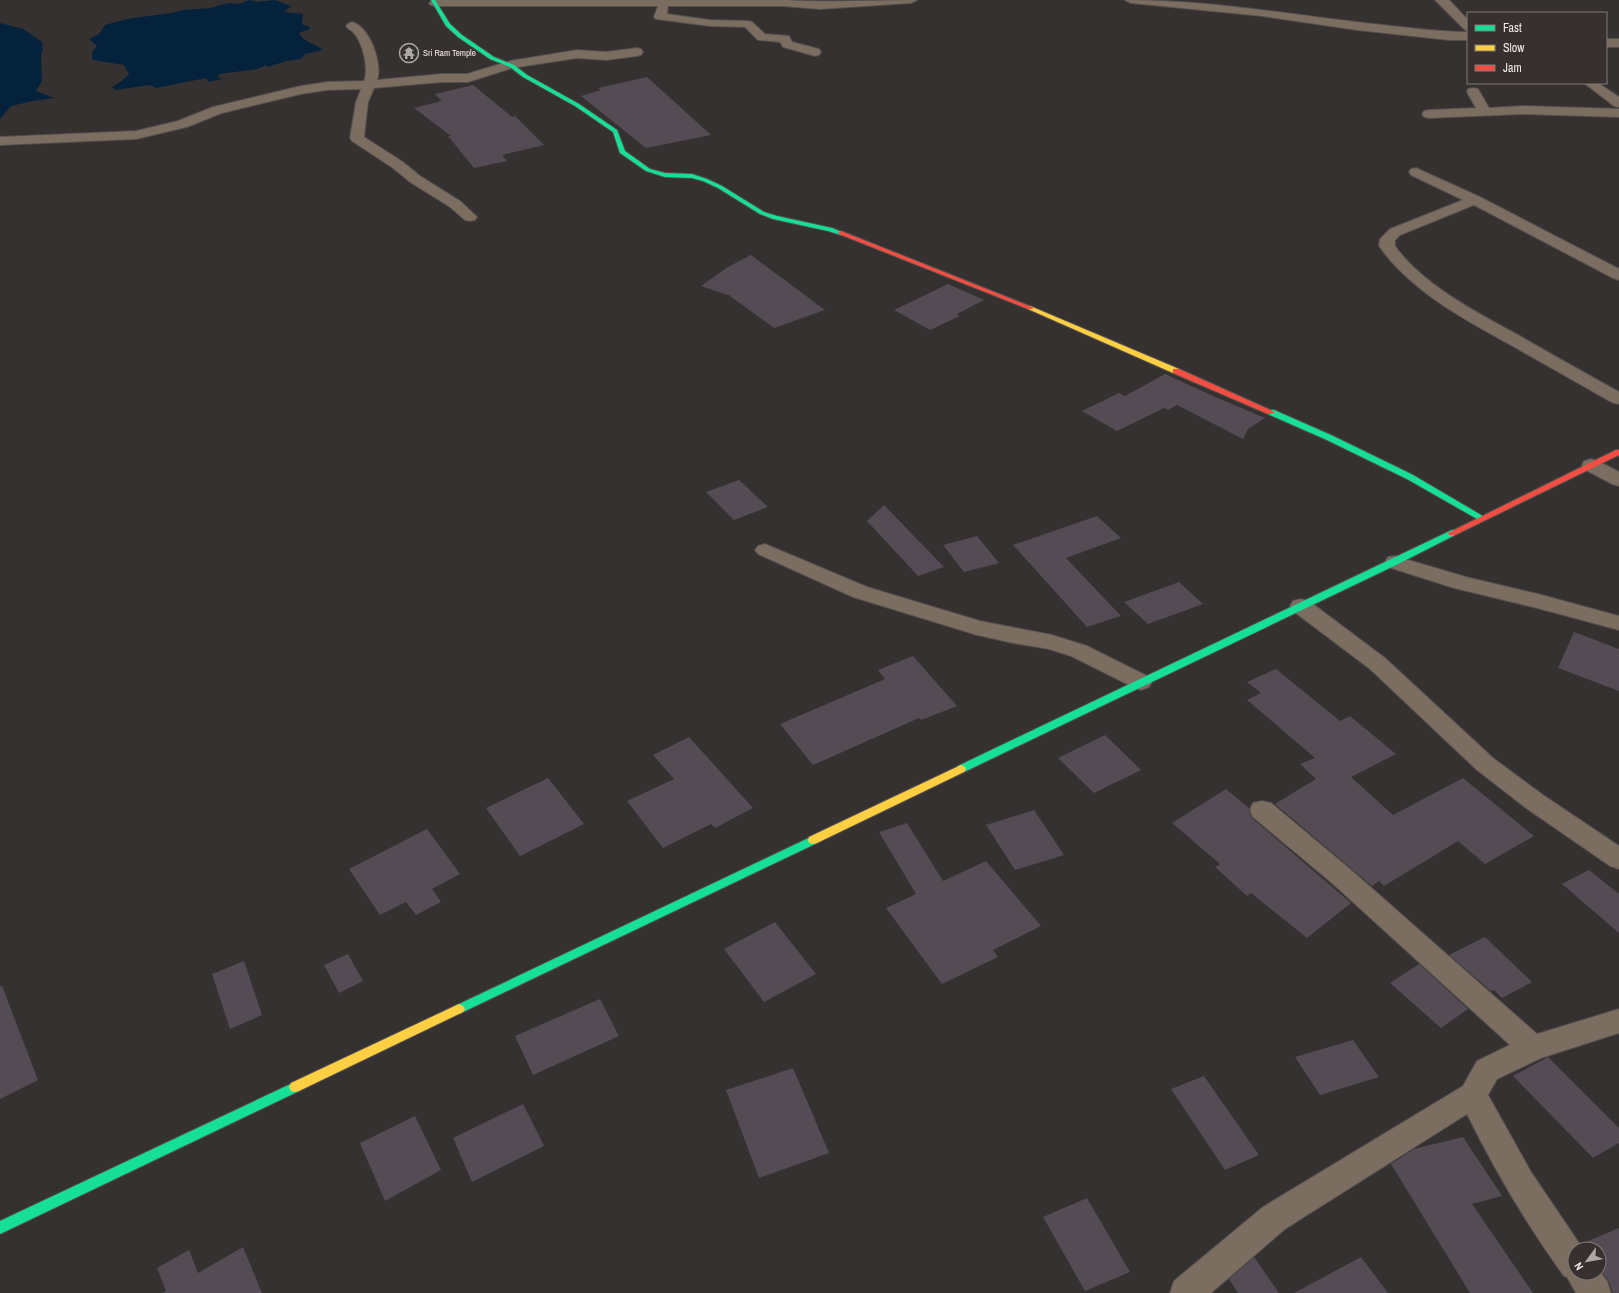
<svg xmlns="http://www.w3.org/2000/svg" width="1619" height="1293" font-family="'Archivo Narrow',sans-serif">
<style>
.water{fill:#05223c}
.building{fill:#544b54}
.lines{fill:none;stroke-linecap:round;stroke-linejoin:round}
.street-casing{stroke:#524f4e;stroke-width:2}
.fast-casing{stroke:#524f4e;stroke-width:2}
.slow-casing{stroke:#524f4e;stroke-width:2}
.jam-casing{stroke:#524f4e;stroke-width:2}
.street{fill:#7b6d60;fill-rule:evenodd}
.fast{fill:#16e098;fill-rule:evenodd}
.slow{fill:#ffcf43;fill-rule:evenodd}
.jam{fill:#f24e42;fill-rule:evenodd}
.labels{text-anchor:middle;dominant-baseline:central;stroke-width:3.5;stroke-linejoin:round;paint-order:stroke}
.far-poi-label{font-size:9px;fill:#eeeae8;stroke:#37302e;text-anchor:start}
</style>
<rect width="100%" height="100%" fill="#353130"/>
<path class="water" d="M250 0 257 2 275 0 291 6 284 12 303 14 302 24 310 27V29L299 33C304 43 315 43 323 50L305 54 301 59 286 61 268 67 266 65 257 69 219 74 217 77 223 79 208 82 206 78 156 88 150 85 115 90 112 87 122 81 129 74 124 65 93 60C90 53 93 51 97 46L89 39 99 34 105 25 127 19 171 13 184 10 210 8 229 3 238 4Z
M0 23 23 29 42 42 43 50 41 54 42 81 36 91 54 98 33 101 11 106 0 119Z"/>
<path class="building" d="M647 77 711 135 646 148 581 96 601 90 598 88Z
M473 85 512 117 515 116 544 145 502 155 507 161 474 168 448 136H451L414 108 442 101 435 94Z
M751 255 825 310 774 328 730 296H731L701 286 728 267Z
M948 284 984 300 957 314 960 316 930 330 894 310Z
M1165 374 1211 395 1265 418 1248 429 1243 439 1177 405 1168 410 1164 408 1117 431 1082 411 1119 393 1125 396Z
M739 480 768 507 734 520 706 492Z
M884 505 944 567 918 576 867 521Z
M1097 516 1121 538 1066 558 1121 616 1087 627 1013 545Z
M977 536 999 563 964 572 943 545Z
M1179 582 1203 604 1148 624 1124 602Z
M1574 632 1619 649V691L1558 668Z
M913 656 957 706 921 720 919 718 813 765 780 724 885 679 878 670Z
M1276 669 1340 721 1350 716 1396 754 1351 777 1393 815 1463 778 1534 836 1485 864 1458 841 1384 886 1379 881 1372 886 1275 804 1316 779 1300 764 1315 758 1247 700 1261 693 1247 682Z
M1105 735 1141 770 1094 793 1058 758Z
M689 737 753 808 715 828 711 824 663 848 627 801 674 779 653 755Z
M548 778 584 824 520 856 486 808Z
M1226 789 1249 808V811L1252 818 1351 903 1307 938 1251 893 1247 896 1215 867 1220 864 1172 823Z
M1034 810 1064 855 1015 870 986 825Z
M907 823 943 881 986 861 1041 926 993 950 998 957 942 984 886 908 916 894 879 832Z
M427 829 460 874 432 889 441 902 416 915 406 902 380 915 349 869Z
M1589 870 1619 894V933L1562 884Z
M775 922 816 974 764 1002 724 949Z
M1485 937 1532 982 1502 998 1494 990 1491 991 1449 955Z
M348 954 363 981 339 993 324 965Z
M244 961 262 1015 230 1029 212 974Z
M1419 964 1468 1009 1441 1028 1390 983Z
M0 986H2L38 1080 0 1099Z
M600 999 619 1036 533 1075 515 1036Z
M1353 1040 1379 1077 1320 1095 1295 1057Z
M1548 1057 1619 1128V1143L1593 1158 1513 1076Z
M793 1068 829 1153 759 1178 726 1090Z
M1204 1076 1259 1155 1225 1170 1171 1089Z
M523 1104 544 1146 472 1182 453 1138Z
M415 1116 441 1170 385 1201 360 1143Z
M1463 1137 1502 1196 1472 1204 1533 1293H1470L1391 1164 1414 1149Z
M1087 1198 1130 1272 1085 1291 1043 1217Z
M1619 1228V1293H1613L1608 1280 1599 1270V1249H1584L1581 1244Z
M243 1247 262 1293H162L166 1291 157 1268 189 1250 198 1273Z
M1254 1257 1279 1293H1238L1229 1279Z
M1361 1257 1388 1293H1294Z"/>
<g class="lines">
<defs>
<path id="street" d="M433 0H787C830 3 873 0 917 0L911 3 820 9 782 6H668L667 14 710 20 748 21 752 22 765 34 789 36 792 42 819 49 821 52 819 55 815 56 783 47 780 42 758 40 745 27 710 26 656 19 654 17 658 6H435L431 5 429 3Z
M1125 0C1212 0 1297 16 1383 25 1411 28 1440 32 1468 32V40H1449L1357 30 1262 16 1131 3Z
M1435 0H1449L1451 2 1468 20V31L1464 29Z
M352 22C370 27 383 64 377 80L442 74H467L510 61 577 50 606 52 637 48 641 49 643 52 641 55 637 56 606 60 577 58 512 68 468 82H442L374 88 368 102 364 137 403 162 420 176 460 201 477 217 475 220 470 221 465 220 450 207 410 182 393 168 352 141 350 138 356 102 361 89 327 90 301 94 222 113 187 127 136 139 0 145V137L136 131 178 121 213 107 301 86 327 82 364 81C369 69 363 42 353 32 351 30 348 29 346 26L348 24Z
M1606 39H1619V47H1606Z
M1584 83H1598L1619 97V107L1614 106Z
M1473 88 1478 89 1489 108 1523 106 1619 109V117L1523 114 1429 118 1424 117 1422 114 1424 111 1429 110 1476 108 1467 92 1468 89Z
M1416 168 1480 197 1619 269V280L1613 278 1474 205 1400 235 1395 240V246C1423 285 1476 312 1518 335 1551 354 1585 373 1619 392V404L1613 403C1578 383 1544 364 1509 344 1462 318 1411 291 1379 246L1380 239 1390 229 1463 200 1411 175 1409 172 1411 169Z
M1591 459 1598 461 1619 472V486L1612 484 1584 469 1582 465 1584 461Z
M765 544 867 587 980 621 1052 635 1087 646 1149 677 1152 682 1149 687 1141 690 1133 687 1071 656 1049 649 1013 643 977 635 853 597 758 554 755 550 758 546Z
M1395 556 1466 577 1538 594 1619 616V630L1537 608 1454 588 1388 567 1385 562 1388 557Z
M1301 599 1309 601 1385 658 1493 758 1543 795 1619 846V869L1610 866 1526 808 1477 770 1370 669 1293 611 1290 606 1293 601Z
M1262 801 1271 803 1350 869 1537 1034 1619 1009V1033L1541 1058 1497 1079 1488 1095 1531 1172 1583 1249H1575V1273H1599V1271L1607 1281 1611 1293H1576L1567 1277 1564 1276C1527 1225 1495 1171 1467 1114L1285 1229 1211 1293H1170L1174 1281 1263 1207 1463 1086 1477 1061 1510 1045 1332 883 1253 817 1250 810 1253 803Z"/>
<path id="fast" d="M431 0H435L450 24 462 35 494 57 514 65 527 75 579 104 617 130 625 151 650 169 665 173 692 174 707 179 722 186 764 212 777 216 832 228 844 233 841 235 828 231 773 219 760 214 718 188 703 181 692 178 665 177 646 171 620 153 613 132 575 106 523 77 510 67 490 59 458 37 446 26Z
M1268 410H1274L1333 436 1413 475 1486 518 1485 520H1479L1407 479 1327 440 1268 414Z
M1452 530 1455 531 1456 533 1455 535 1398 564 964 772H958L956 769 958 766Z
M813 836 817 837 818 840 817 843 463 1012 459 1014 455 1012 453 1009 455 1006Z
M295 1082 299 1083 301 1087 299 1091 0 1234V1221Z"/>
<path id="slow" d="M1030 306 1179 369 1180 371 1176 373H1173L1028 309V307Z
M961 765 964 766 966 769 964 772 817 843 813 844 809 843 808 840 809 837Z
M459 1004 463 1006 465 1009 463 1012 299 1091 295 1092 291 1091 289 1087 291 1083Z"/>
<path id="jam" d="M841 231 1032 307 1033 308 1032 309H1028L839 234 838 233Z
M1173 369H1179L1275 412 1271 414H1268L1173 373Z
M1616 450H1619V455L1455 535H1449L1448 533Z"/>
</defs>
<use href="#street" class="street-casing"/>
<use href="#fast" class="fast-casing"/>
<use href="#slow" class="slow-casing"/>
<use href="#jam" class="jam-casing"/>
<use href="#street" class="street"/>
<use href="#fast" class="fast"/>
<use href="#slow" class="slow"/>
<use href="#jam" class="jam"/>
</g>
<defs>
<symbol id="temple-ring" viewBox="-11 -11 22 22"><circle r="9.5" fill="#37302e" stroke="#ada9a8" stroke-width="1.5"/><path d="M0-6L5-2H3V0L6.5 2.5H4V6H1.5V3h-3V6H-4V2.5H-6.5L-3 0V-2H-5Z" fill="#ada9a8"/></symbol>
</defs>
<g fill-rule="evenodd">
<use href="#temple-ring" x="398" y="42" width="22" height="22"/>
</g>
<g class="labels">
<g class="far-poi-label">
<text x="423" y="53">Sri Ram Temple</text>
</g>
</g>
<rect x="1467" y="12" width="140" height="72" fill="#37302e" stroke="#807a78"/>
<rect x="1475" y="25" width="20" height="6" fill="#16e098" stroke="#807a78"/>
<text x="1503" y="32" font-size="12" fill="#eeeae8">Fast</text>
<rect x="1475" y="45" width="20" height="6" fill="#ffcf43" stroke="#807a78"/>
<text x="1503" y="52" font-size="12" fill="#eeeae8">Slow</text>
<rect x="1475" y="65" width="20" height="6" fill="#f24e42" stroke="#807a78"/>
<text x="1503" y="72" font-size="12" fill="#eeeae8">Jam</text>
<g transform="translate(1587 1261) rotate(238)"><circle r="19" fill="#37302e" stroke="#807a78"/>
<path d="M0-3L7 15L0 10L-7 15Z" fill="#ada9a8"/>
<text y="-6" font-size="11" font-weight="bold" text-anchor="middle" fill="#eeeae8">N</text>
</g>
</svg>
